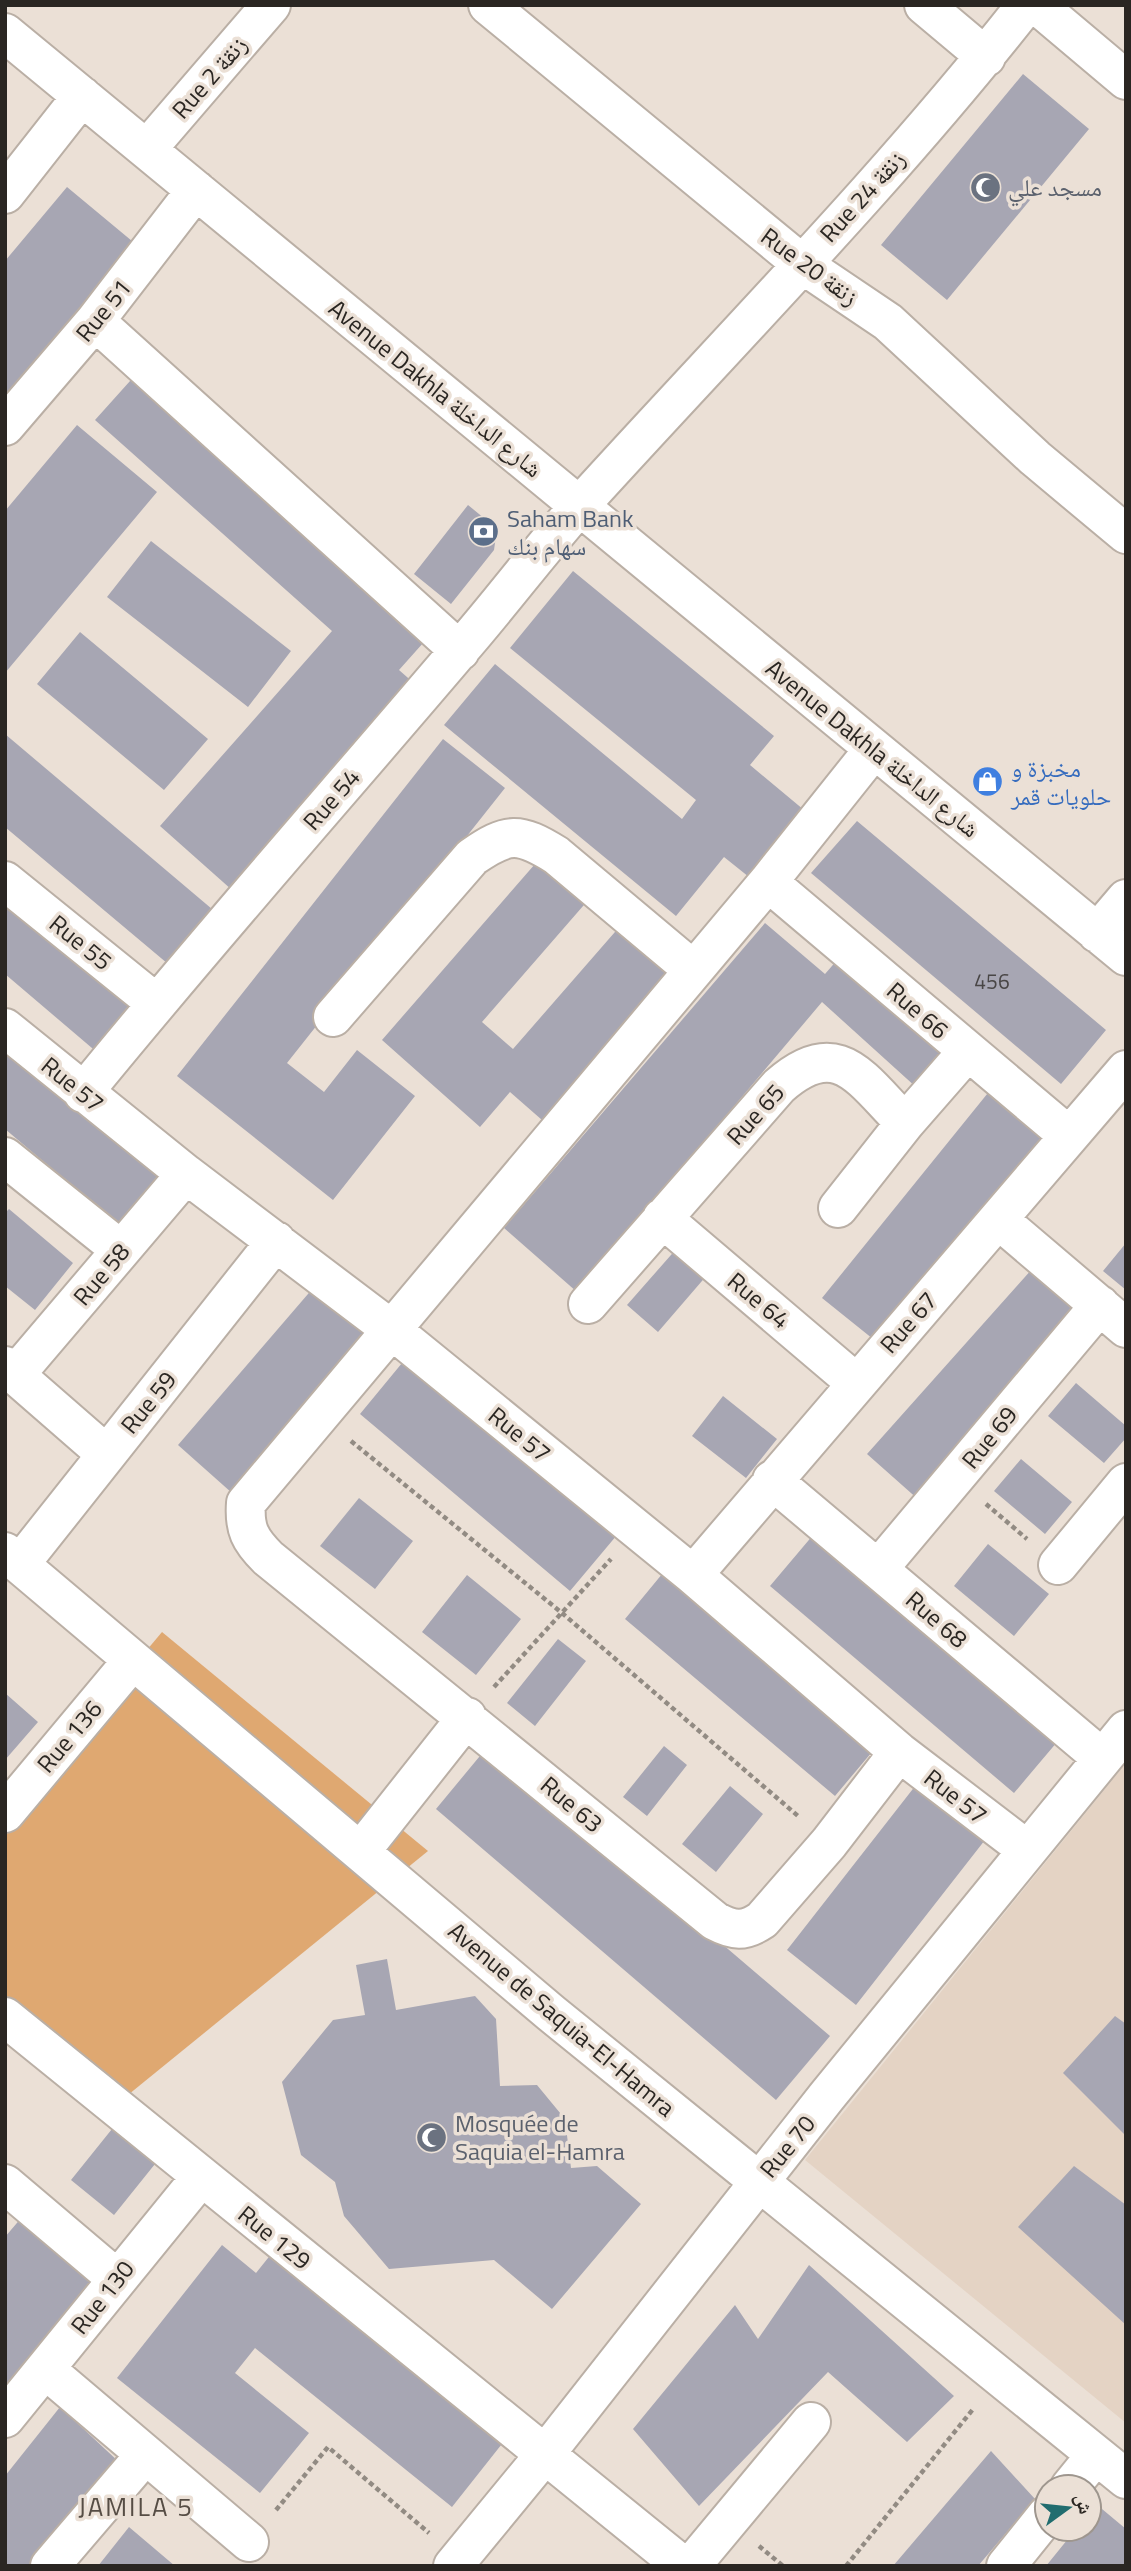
<svg xmlns="http://www.w3.org/2000/svg" width="1131" height="2571" font-family="'Titillium Web','Noto Naskh Arabic',sans-serif">
<style>
.built{fill:#e4d3c4}
.green{fill:#dfa871}
.building{fill:#a7a6b3}
.lines{fill:none;stroke-linecap:round;stroke-linejoin:round}
.minor-casing{stroke:#baafa5;stroke-width:42}
.path{stroke:#928b83;stroke-width:4.5;stroke-dasharray:5 3.5;stroke-linecap:butt}
.minor{stroke:#fff;stroke-width:38}
.labels{text-anchor:middle;dominant-baseline:central;stroke-width:7;stroke-linejoin:round;paint-order:stroke}
.number-label{font-size:21px;fill:#494646}
.street-label{font-size:24px;fill:#2a2622;stroke:#ebe0d6}
.worship-label{font-size:24px;fill:#5b616d;stroke:#ebe0d6;text-anchor:start}
.service-label{font-size:24px;fill:#4e5e75;stroke:#ebe0d6;text-anchor:start}
.shop-label{font-size:24px;fill:#366cbe;stroke:#ebe0d6;text-anchor:start}
.neighbourhood-label{font-size:26px;letter-spacing:2px;fill:#564d45;stroke:#ebe0d6}
</style>
<rect width="100%" height="100%" fill="#ebe0d6"/>
<path class="built" d="M1126 1763V2423L805 2160Z"/>
<path class="green" d="M162 1632 428 1851 123 2099 5 2002V1819Z"/>
<path class="building" d="M1023 74 1089 129 947 300 881 245Z
M67 187 138 246 5 406V261Z
M139 371 432 633 399 670 424 692 241 898 160 826 332 631 95 420Z
M77 425 157 492 5 673V511Z
M468 505 490 523 496 536 494 550 451 604 414 574Z
M151 541 291 651 248 707 107 597Z
M573 571 774 736 750 765 804 810 749 877 724 857 676 916 444 725 495 664 682 819 696 800 510 648Z
M80 632 208 739 164 790 37 684Z
M5 734 225 920 180 974 5 827Z
M443 739 505 788 287 1063 324 1092 357 1050 415 1096 333 1200 177 1076Z
M857 821 1106 1030 1061 1084 811 873Z
M542 856 590 898 482 1022 513 1049 628 917 688 970 550 1127 510 1092 480 1127 382 1040Z
M5 892 140 1006 99 1054 5 974Z
M765 923 825 974 845 951 956 1047 917 1088 822 1002 577 1292 504 1228Z
M5 1034 175 1177 128 1233 5 1129Z
M996 1083 1055 1132 883 1347 822 1298Z
M9 1209 73 1263 35 1310 5 1286V1213Z
M1126 1243V1290L1103 1271Z
M678 1247 708 1274 658 1332 627 1305Z
M1041 1259 1094 1306 920 1501 867 1454Z
M314 1287 377 1341 241 1501 178 1445Z
M407 1357 617 1535 570 1591 360 1414Z
M1076 1383 1126 1426V1438L1104 1463 1048 1416Z
M723 1396 777 1439 746 1478 692 1436Z
M1021 1459 1072 1502 1045 1534 994 1491Z
M359 1498 413 1541 375 1589 320 1546Z
M819 1528 1063 1735 1014 1793 770 1586Z
M988 1544 1049 1594 1014 1636 954 1586Z
M672 1562 882 1740 835 1796 625 1619Z
M467 1575 521 1619 476 1675 422 1632Z
M558 1639 586 1661 535 1726 507 1703Z
M5 1693 38 1722 5 1760Z
M489 1745 830 2036 776 2100 436 1809Z
M664 1746 687 1765 647 1816 623 1797Z
M923 1776 992 1831 856 2005 787 1950Z
M730 1786 763 1814 716 1872 682 1844Z
M387 1959 396 2010 475 1996 496 2019 500 2086 537 2085 565 2119 571 2168 597 2166 641 2204 552 2309 494 2260 389 2269 344 2216 335 2182 301 2155 282 2082 333 2020 365 2015 356 1965Z
M1115 2016 1126 2024V2136L1063 2073Z
M116 2124 159 2159 114 2215 71 2180Z
M1074 2166 1126 2205V2325L1018 2227Z
M22 2217 100 2282 5 2397V2237Z
M280 2243 513 2430 452 2507 255 2348 235 2373 309 2433 260 2493 117 2378 222 2245 256 2273Z
M809 2265 954 2396 907 2442 828 2372 699 2506 633 2429 735 2305 758 2339Z
M60 2407 120 2463 35 2566H5V2476Z
M991 2451 1035 2499 978 2566H893Z
M1096 2504 1126 2529V2566H1046L1076 2529H1089V2513Z
M129 2527 175 2566H98Z"/>
<g class="lines">
<defs>
<path id="minor" d="M488 5 802 264 888 322 1035 458 1126 534
M924 5 986 57
M1037 5 1126 80
M5 33 1126 956
M147 149 271 5
M5 194 82 96
M95 321 460 651
M5 426 95 321 196 190
M874 749 768 882 246 1503C244 1529 250 1540 268 1558L715 1921C734 1931 744 1932 762 1920L829 1843 899 1752
M5 881 156 1003
M768 882 1069 1136
M1097 933 1126 899
M333 1017 472 857C508 832 519 832 556 855L692 969
M5 1028 186 1174 392 1330 693 1575 899 1752 1026 1849
M83 1093C205 943 333 799 458 652 501 603 540 550 583 502 732 338 889 179 1026 5
M5 1157 121 1250
M838 1208 905 1123 967 1052
M662 1218 855 1382
M999 1220 1126 1328
M588 1304 779 1086C838 1034 861 1079 905 1123
M5 1366 106 1454
M15 1375 186 1174
M772 1480 1102 1758
M5 1552 551 2013 1126 2479
M20 1564 276 1241
M1058 1565 1126 1483
M879 1568 1100 1305
M693 1575 1126 1070
M5 1813 133 1660
M361 1851 467 1717
M5 2017 683 2566
M5 2184 116 2278
M45 2369 249 2542
M5 2418 201 2177
M1070 2487 1096 2455
M50 2566 145 2455
M453 2566 546 2453 827 2096 1126 1730
M691 2566 811 2422
M1006 2566 1047 2515"/>
</defs>
<use href="#minor" class="minor-casing"/>
<path class="path" d="M351 1441 562 1613 798 1816
M986 1504 1027 1539
M494 1687 611 1559
M276 2510 328 2447 429 2533
M759 2546 783 2566
M846 2566 974 2408"/>
<use href="#minor" class="minor"/>
</g>
<defs>
<symbol id="mosque-disc" viewBox="-11 -11 22 22"><circle r="9.5" fill="#6b7280" stroke="#ebe0d6"/><path d="M3.5-4.9A6 6 0 1 0 3.5 4.9A5 5 0 1 1 3.5-4.9Z" fill="#fff"/></symbol>
<symbol id="bank-disc" viewBox="-11 -11 22 22"><circle r="9.5" fill="#5c6f8a" stroke="#ebe0d6"/><path d="M-6-4H6V4H-6ZM0-2.3a2.3 2.3 0 1 0 0 4.6a2.3 2.3 0 1 0 0-4.6Z" fill="#fff"/></symbol>
<symbol id="shop-disc" viewBox="-11 -11 22 22"><circle r="9.5" fill="#3f7fe0" stroke="#ebe0d6"/><path d="M-5-2.5h2.3a2.7 3.5 0 0 1 5.4 0H5L5.5 6h-11ZM-1.5-2.5h3a1.5 2.3 0 0 0-3 0Z" fill="#fff"/></symbol>
</defs>
<g fill-rule="evenodd">
<use href="#mosque-disc" x="968" y="170" width="35" height="35"/>
<use href="#bank-disc" x="466" y="514" width="35" height="35"/>
<use href="#shop-disc" x="970" y="764" width="35" height="35"/>
<use href="#mosque-disc" x="414" y="2120" width="35" height="35"/>
</g>
<g class="labels">
<g class="number-label">
<text x="992" y="981">456</text>
</g>
<g class="street-label">
<text transform="translate(209 77) rotate(-49)">Rue 2 زنقة</text>
<text transform="translate(862 196) rotate(-48)">Rue 24 زنقة</text>
<text transform="translate(810 266) rotate(36)">Rue 20 زنقة</text>
<text transform="translate(103 310) rotate(-51)">Rue 51</text>
<text transform="translate(436 388) rotate(39)">Avenue Dakhla شارع الداخلة</text>
<text transform="translate(873 748) rotate(39)">Avenue Dakhla شارع الداخلة</text>
<text transform="translate(331 799) rotate(-49)">Rue 54</text>
<text transform="translate(81 942) rotate(39)">Rue 55</text>
<text transform="translate(918 1010) rotate(41)">Rue 66</text>
<text transform="translate(73 1084) rotate(39)">Rue 57</text>
<text transform="translate(755 1114) rotate(-48)">Rue 65</text>
<text transform="translate(101 1274) rotate(-50)">Rue 58</text>
<text transform="translate(759 1300) rotate(40)">Rue 64</text>
<text transform="translate(908 1322) rotate(-49)">Rue 67</text>
<text transform="translate(148 1402) rotate(-51)">Rue 59</text>
<text transform="translate(520 1434) rotate(39)">Rue 57</text>
<text transform="translate(989 1437) rotate(-51)">Rue 69</text>
<text transform="translate(937 1619) rotate(41)">Rue 68</text>
<text transform="translate(69 1736) rotate(-50)">Rue 136</text>
<text transform="translate(956 1796) rotate(38)">Rue 57</text>
<text transform="translate(572 1804) rotate(40)">Rue 63</text>
<text transform="translate(562 2019) rotate(40)">Avenue de Saquia-El-Hamra</text>
<text transform="translate(787 2146) rotate(-51)">Rue 70</text>
<text transform="translate(275 2237) rotate(39)">Rue 129</text>
<text transform="translate(102 2297) rotate(-52)">Rue 130</text>
</g>
<g class="worship-label">
<text x="1008" y="187">مسجد علي</text>
<text x="455" y="2123">Mosquée de<tspan x="455" dy="28">Saquia el-Hamra</tspan></text>
</g>
<g class="service-label">
<text x="507" y="518">Saham Bank<tspan x="507" dy="28">سهام بنك</tspan></text>
</g>
<g class="shop-label">
<text x="1011" y="768">مخبزة و<tspan x="1011" dy="28">حلويات قمر</tspan></text>
</g>
<g class="neighbourhood-label">
<text x="136" y="2506">JAMILA 5</text>
</g>
</g>
<rect width="1131" height="2571" fill="none" stroke="#2a2622" stroke-width="14"/>
<g transform="translate(1068 2508) rotate(75)"><circle r="33" fill="#ebe0d6" stroke="#9e968e" stroke-width="2"/>
<path d="M0-5L12 26L0 18L-12 26Z" fill="#216d6f"/>
<text y="-10" font-size="19" font-weight="bold" text-anchor="middle" fill="#2a2622">ش</text>
</g>
</svg>
